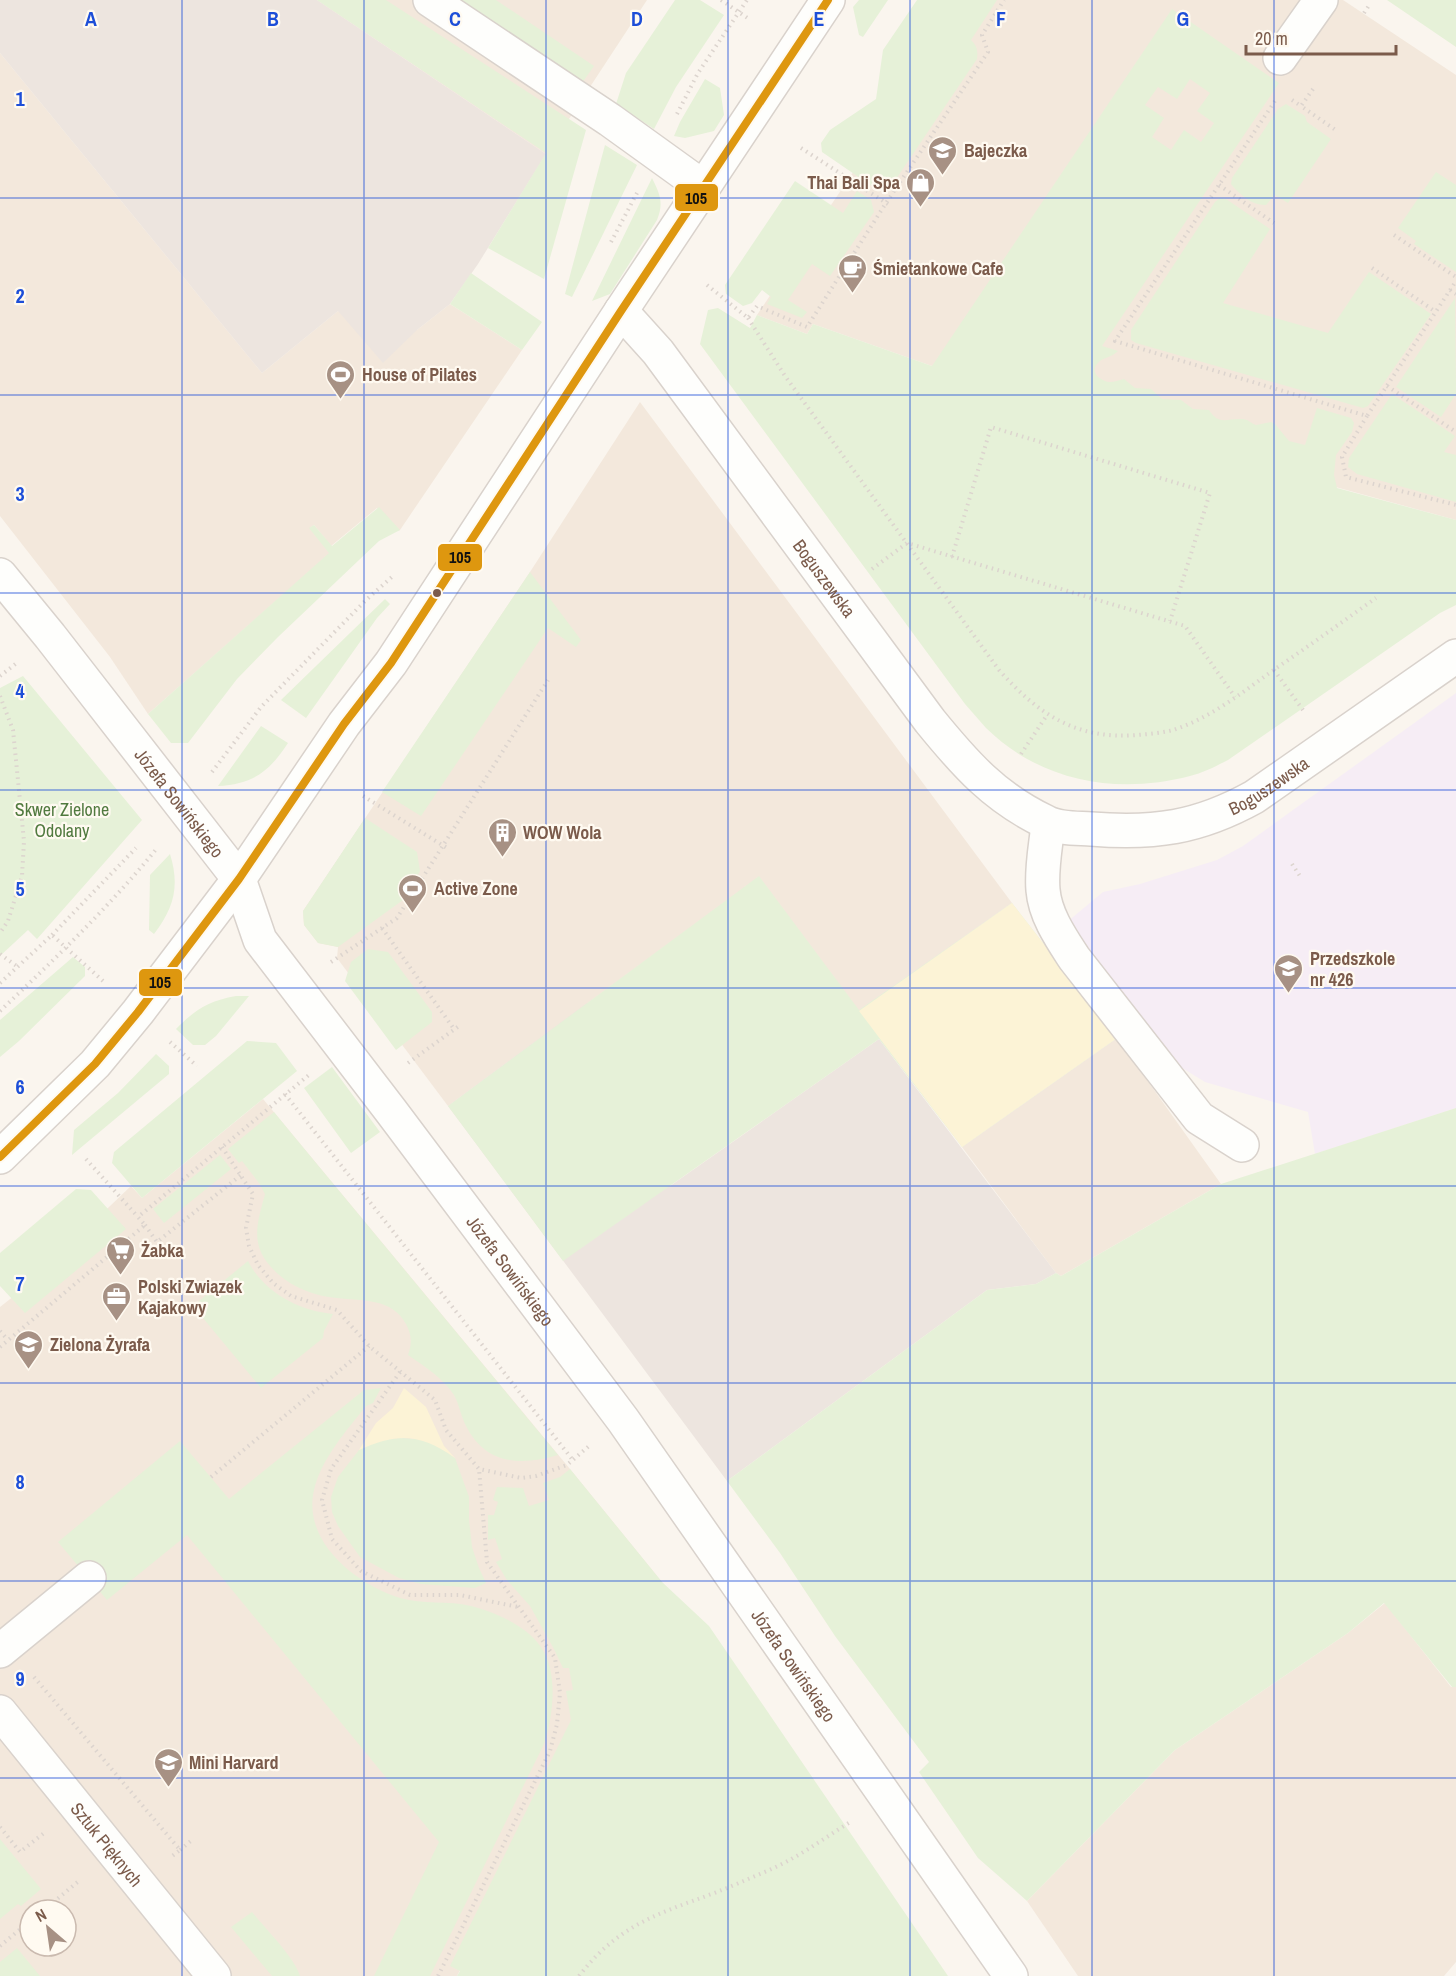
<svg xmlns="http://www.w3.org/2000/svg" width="1456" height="1976" font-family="'Archivo Narrow',sans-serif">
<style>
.residential{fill:#f3e8dc;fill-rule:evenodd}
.industrial{fill:#ede5df}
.education{fill:#f6edf5}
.green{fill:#e6f1d8;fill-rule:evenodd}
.sand{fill:#fcf3d6}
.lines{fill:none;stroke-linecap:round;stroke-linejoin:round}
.minor-casing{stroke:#d9d2cc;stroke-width:36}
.path{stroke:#dcd4ce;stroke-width:4;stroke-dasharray:1.5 4.5;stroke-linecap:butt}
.minor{stroke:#fefefc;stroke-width:33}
.bus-1-casing{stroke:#fffaf1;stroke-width:12}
.bus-1{stroke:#de970f;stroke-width:8}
.grid{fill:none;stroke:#1d4ed8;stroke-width:1.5;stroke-opacity:0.55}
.bus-dot{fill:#7b5b4b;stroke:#fffaf1;stroke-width:2}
.labels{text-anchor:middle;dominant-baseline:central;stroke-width:4.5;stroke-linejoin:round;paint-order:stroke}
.poi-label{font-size:18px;font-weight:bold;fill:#7b5b4b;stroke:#fffaf1;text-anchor:start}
.street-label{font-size:18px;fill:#7b5b4b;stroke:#fffaf1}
.park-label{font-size:18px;fill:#517a3f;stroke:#fffaf1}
.grid-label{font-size:20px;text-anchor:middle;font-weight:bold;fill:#1d4ed8;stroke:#fffaf1;stroke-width:4.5;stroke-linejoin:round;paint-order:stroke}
.line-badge{stroke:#fffaf1;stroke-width:2}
.pale-badge-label{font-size:16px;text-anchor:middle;font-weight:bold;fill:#111}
</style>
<rect width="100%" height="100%" fill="#faf5ee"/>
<path class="residential" d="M317 0H647L546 154Z
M969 0H1343L1456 75V520L1219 455 932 366 813 324 807 334 757 315Z
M0 53 262 373 338 311 417 330 450 304 522 350 400 530 398 531 377 508 331 546 314 525 310 528 330 553 148 714 110 657 0 516Z
M640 402 1012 903 859 1011 759 877 448 1106 337 958 338 947 318 943 304 925 303 911 530 572Z
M1117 1038 1221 1184 1061 1276 1056 1273 962 1147Z
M263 1099 570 1469 662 1582 550 1791 457 1976H0V1307L24 1288 131 1186 142 1198ZM30 1910H66V1946H30Z
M1385 1603 1451 1687H1456V1962L1444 1976H1078L1027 1901 1175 1750 1348 1633Z"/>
<path class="industrial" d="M0 0H317L546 154 478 264 450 304 417 330 383 363 338 311 262 373 0 53Z
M587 1003 670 1186 879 1039 1056 1273 1036 1284 987 1290 727 1481 448 1106Z"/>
<path class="education" d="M1456 693V1108L1315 1154 1308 1112 1205 1082 1179 1066 1067 922 1103 892 1140 884 1217 860 1243 846Z"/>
<path class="green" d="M317 0H386L586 130 544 279 488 248 546 153Z
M458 0H496L594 66 582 83Z
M675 0H700L724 15 676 87 654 129 616 104 626 73Z
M859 0H888L863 37 859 35 853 7Z
M917 0H997L971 40C977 46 978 50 977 59L892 185C887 191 884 191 876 189L822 152 821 143 830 130 876 99 883 50Z
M1387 0H1456V47Z
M1172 9 1279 83 1102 346 1118 351C1111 358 1103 357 1098 363 1089 372 1100 381 1110 382 1114 382 1119 380 1124 379L1135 388 1151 389 1162 399 1181 400 1193 409 1209 410C1219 426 1227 418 1242 419 1248 419 1250 423 1256 425L1271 422 1275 424 1289 441 1305 445 1317 408 1351 418 1354 423 1352 432 1336 455 1334 475 1337 488 1456 520V605L1440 613 1228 760C1216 766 1203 773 1190 776 1117 795 1041 782 986 728 979 720 972 712 965 704L700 344 708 310 718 308 750 328 757 315 807 334 813 324 932 366ZM1190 79 1210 93 1197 111 1214 123 1201 142 1184 130 1171 150 1152 137 1164 118 1145 105 1158 87 1177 99Z
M705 79 720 88 724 115 714 131 685 138 674 136 680 122Z
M1286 104 1305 116 1307 122 1331 139 1288 203 1275 195 1266 205C1253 206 1240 195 1231 184L1232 178 1278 109Z
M605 145 637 165 572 297 565 294Z
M1436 172 1456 185V272L1414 244 1416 241 1398 228Z
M652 178C660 194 664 203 657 220L610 294 592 301Z
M795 181 843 213 857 191 871 200 874 212 830 276 812 264 788 300 807 312 802 318 767 304 771 297 762 290 752 303 743 306 726 294 725 285Z
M1220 198 1226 199 1270 229 1223 303 1328 333 1369 272 1431 314 1368 406 1363 408 1136 343 1131 340V330L1215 202Z
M471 273 542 322 522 350 450 304Z
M1455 298 1456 394 1441 417 1396 387Z
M1392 394 1455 436 1444 452 1456 455V502L1357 474 1348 467 1349 458Z
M379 507 400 530 379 541 278 637 237 679 188 743H171L148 714 329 553 309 528 314 525 332 546Z
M530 572 581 640 576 647 548 628 421 816 382 792Z
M385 599 390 604 377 618 306 718 281 700Z
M23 676 142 820 37 939 28 930 0 956V688Z
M261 726 288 743C269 772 253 784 218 786Z
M365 818 417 852 420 871 403 900 338 947 318 943 304 925 303 911Z
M170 854C180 886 174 908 154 934L149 930 150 875Z
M759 876 859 1010 1012 903 1117 1038 962 1147 879 1039 563 1261 448 1106Z
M368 949 388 952 432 1012V1022L396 1050 345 981 351 962Z
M73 957 85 967V976L19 1041 0 1057V1020Z
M236 996H249L216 1036 205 1045H193L176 1029C196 1009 208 1001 236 996Z
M247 1041 276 1043 297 1071 142 1198 112 1163 114 1152Z
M156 1054 169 1066V1074L72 1155 74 1130 118 1093Z
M332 1067 380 1132 351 1153 304 1088Z
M1456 1108V1687H1452L1384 1603 1348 1633 1175 1750 1027 1901 978 1858 919 1772 929 1762 835 1636 780 1553 727 1481 987 1290 1036 1284 1056 1273 1061 1276 1221 1184Z
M274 1112 292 1134 558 1455C521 1466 486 1465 466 1426 461 1416 459 1404 454 1395 443 1378 424 1366 408 1355 412 1344 412 1335 406 1324 392 1298 363 1301 337 1298 315 1296 294 1288 278 1274 249 1248 256 1227 265 1194L259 1183 242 1161 239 1163 228 1149Z
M220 1155 231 1169 164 1223 153 1209Z
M76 1189 91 1190 126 1229 25 1313 0 1286V1253Z
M248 1261C264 1293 300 1311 333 1314L324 1331 323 1338 261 1388 193 1306Z
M381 1388 373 1403 366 1406C347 1430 321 1459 314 1490 302 1542 356 1584 400 1598 423 1605 448 1600 471 1606 495 1612 527 1626 541 1647 559 1674 553 1716 544 1744L430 1976H374L439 1842 187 1535 107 1600 58 1542 180 1441 229 1499 364 1390Z
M400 1438 419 1439 438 1446 455 1458 469 1497V1520L472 1547 479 1568 486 1583 475 1588 421 1584 399 1578 360 1557 338 1526 332 1512 331 1497 338 1477 359 1450 380 1440Z
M570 1469 662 1582 709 1626 948 1976H457L460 1971 450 1966 571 1720 566 1691 573 1690 569 1668H563L554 1649 530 1606 507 1580 496 1562 502 1559 495 1538 488 1540V1515H494L498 1502 493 1500 497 1487 523 1488 529 1506 549 1500 543 1483 560 1477Z
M0 1839 41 1889 21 1906 18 1904 0 1919Z
M252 1912C265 1928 295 1958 300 1976H272L231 1927Z
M17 1948 40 1976H0V1962Z"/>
<path class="sand" d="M1012 903 1117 1038 962 1147 859 1011Z
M404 1388 426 1407 444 1446 455 1458C419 1433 398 1433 359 1450L376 1423 393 1408Z"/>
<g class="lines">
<defs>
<g id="minor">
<path d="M430 0 610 120 703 187"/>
<path d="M1280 58 1321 0"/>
<path id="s1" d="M621 311 658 352 930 721C965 764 995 798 1046 822 1059 829 1077 828 1091 829 1154 834 1198 828 1254 797L1456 656"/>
<path id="s2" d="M0 575 50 636 239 879 260 940 391 1111 623 1420 1011 1976"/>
<path d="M1048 824C1046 845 1041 868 1043 890 1045 915 1061 938 1074 958L1199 1118 1242 1145"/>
<path d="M0 1157 95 1064 138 1012 239 879 344 724 391 663 621 311 828 0"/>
<path d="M0 1651 89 1578"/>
<path id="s3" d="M0 1712 214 1976"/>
</g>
</defs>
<use href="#minor" class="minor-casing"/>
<path class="path" d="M721 0 749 19
M1364 13 1370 4
M1313 89 1301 106 1337 131
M1292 100 1301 106
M1275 101 1115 341 1367 416 1456 281
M677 114 698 73 747 0
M801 148 891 206
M1219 185 1274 223
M1394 235 1456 277
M611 242 637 193
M1372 268 1436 312
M707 285 748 318 757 306 807 327 886 203 988 52 982 35 1004 0
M1450 290 1456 294
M748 318 785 376 999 670C1038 714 1076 740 1137 735 1149 734 1162 733 1173 730 1211 718 1244 691 1275 669 1309 646 1342 622 1376 598
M1387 386 1456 432
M1367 416 1342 457 1346 477 1456 505
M952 557 991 427 1210 493 1170 621
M872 569 907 543 1185 626 1235 697
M1274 670 1303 710
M0 676 18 662
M0 696 13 730 24 841 22 876 8 921 0 933
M1021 754 1047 715
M212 772 261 707 365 601 393 576
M363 796 447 848
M1292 864 1300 876
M382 928 454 1029
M52 935 136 848
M0 954 18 967
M331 962 397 918 548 680
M0 983 52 935 103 981
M0 1011C55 959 110 906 158 847
M170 1042 197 1066
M408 1063 459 1026
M285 1094 572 1459
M222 1147 253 1194 246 1228 249 1246 258 1265 273 1283 291 1296 337 1310 369 1346 435 1400 446 1430 479 1469 521 1478 536 1476 567 1465 589 1446
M86 1159 138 1217
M145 1225 157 1242 241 1175
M0 1331 8 1340
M0 1347 145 1225 138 1217 310 1074
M400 1372 331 1469 322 1500 332 1539 361 1571 410 1595H460L518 1607
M211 1477 369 1346
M34 1677 180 1850 171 1857
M0 1827 20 1852 44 1833
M180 1850 192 1840
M44 1910 80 1880
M0 1946 30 1921
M438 1976 550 1751 557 1724 560 1693 555 1658 487 1562 479 1469
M579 1976C626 1915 674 1911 739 1883 757 1875 776 1868 793 1858 813 1847 832 1833 852 1821"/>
<use href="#minor" class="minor"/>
<defs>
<path id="bus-1" d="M0 1157 95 1064 138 1012 239 879 344 724 391 663 621 311 828 0"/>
</defs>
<use href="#bus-1" class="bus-1-casing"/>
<use href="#bus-1" class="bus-1"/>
</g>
<path class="grid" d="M182 0V1976M364 0V1976M546 0V1976M728 0V1976M910 0V1976M1092 0V1976M1274 0V1976M0 198H1456M0 395H1456M0 593H1456M0 790H1456M0 988H1456M0 1186H1456M0 1383H1456M0 1581H1456M0 1778H1456"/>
<defs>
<symbol id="school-pin" viewBox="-11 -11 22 30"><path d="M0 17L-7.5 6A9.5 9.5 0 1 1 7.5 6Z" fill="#a79184" stroke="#fffaf1"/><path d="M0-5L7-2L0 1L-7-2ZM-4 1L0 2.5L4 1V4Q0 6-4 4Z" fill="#fff"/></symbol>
<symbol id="shop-pin" viewBox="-11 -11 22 30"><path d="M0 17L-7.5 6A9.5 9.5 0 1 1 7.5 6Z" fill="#a79184" stroke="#fffaf1"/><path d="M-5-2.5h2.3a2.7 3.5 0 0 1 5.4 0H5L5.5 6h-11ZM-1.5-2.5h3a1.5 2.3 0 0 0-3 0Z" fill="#fff"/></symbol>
<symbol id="cafe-pin" viewBox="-11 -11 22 30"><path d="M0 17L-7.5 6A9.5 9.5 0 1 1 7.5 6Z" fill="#a79184" stroke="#fffaf1"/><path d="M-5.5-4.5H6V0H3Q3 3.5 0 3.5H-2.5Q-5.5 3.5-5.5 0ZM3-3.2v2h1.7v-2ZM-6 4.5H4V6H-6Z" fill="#fff"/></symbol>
<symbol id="stadium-pin" viewBox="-11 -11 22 30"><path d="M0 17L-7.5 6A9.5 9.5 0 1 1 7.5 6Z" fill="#a79184" stroke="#fffaf1"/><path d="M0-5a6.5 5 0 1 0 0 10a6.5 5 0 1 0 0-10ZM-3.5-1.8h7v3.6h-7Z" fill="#fff"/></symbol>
<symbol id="building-pin" viewBox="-11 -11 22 30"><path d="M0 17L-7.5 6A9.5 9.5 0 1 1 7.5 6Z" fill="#a79184" stroke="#fffaf1"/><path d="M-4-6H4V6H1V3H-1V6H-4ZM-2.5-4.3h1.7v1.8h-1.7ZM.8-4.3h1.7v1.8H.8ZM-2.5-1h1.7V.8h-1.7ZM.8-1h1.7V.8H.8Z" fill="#fff"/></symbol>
<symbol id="supermarket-pin" viewBox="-11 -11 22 30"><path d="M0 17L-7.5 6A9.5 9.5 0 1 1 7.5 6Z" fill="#a79184" stroke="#fffaf1"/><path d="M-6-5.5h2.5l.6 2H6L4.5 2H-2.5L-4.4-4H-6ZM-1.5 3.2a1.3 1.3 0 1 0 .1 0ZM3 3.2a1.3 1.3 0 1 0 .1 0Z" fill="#fff"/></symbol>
<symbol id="office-pin" viewBox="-11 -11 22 30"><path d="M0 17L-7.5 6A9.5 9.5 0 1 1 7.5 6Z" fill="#a79184" stroke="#fffaf1"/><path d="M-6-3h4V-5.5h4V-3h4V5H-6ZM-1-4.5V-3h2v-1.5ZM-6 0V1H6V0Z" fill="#fff"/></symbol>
</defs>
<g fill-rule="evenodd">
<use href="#school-pin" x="926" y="134" width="33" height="45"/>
<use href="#shop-pin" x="904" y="166" width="33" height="45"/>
<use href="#cafe-pin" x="836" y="252" width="33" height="45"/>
<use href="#stadium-pin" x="324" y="358" width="33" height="45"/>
<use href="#building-pin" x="486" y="816" width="33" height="45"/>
<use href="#stadium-pin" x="396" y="872" width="33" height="45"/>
<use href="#school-pin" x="1272" y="952" width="33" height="45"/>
<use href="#supermarket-pin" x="104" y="1234" width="33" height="45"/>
<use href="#office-pin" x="100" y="1280" width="33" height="45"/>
<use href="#school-pin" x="12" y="1328" width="33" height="45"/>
<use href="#school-pin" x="152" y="1746" width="33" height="45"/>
</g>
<circle class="bus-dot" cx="437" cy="593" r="5"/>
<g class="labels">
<g class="poi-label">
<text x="964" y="150">Bajeczka</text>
<text x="900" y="182" text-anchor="end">Thai Bali Spa</text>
<text x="873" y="268">Śmietankowe Cafe</text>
<text x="362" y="374">House of Pilates</text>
<text x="523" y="832">WOW Wola</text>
<text x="434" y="888">Active Zone</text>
<text x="1310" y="958">Przedszkole<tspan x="1310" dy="21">nr 426</tspan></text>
<text x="141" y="1250">Żabka</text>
<text x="138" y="1286">Polski Związek<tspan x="138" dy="21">Kajakowy</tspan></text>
<text x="50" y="1344">Zielona Żyrafa</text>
<text x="189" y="1762">Mini Harvard</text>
</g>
<g class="street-label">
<text stroke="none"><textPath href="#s1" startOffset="336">Boguszewska</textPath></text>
<text stroke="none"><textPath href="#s1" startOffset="902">Boguszewska</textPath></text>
<text stroke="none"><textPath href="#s2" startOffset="290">Józefa Sowińskiego</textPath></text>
<text stroke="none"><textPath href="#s2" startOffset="866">Józefa Sowińskiego</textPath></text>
<text stroke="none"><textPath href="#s2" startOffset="1352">Józefa Sowińskiego</textPath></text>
<text stroke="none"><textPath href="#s3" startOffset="170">Sztuk Pięknych</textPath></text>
</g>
<g class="park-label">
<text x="62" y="809">Skwer Zielone<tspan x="62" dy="21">Odolany</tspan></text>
</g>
</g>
<g class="grid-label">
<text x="91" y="26">A</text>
<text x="273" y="26">B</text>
<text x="455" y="26">C</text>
<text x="637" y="26">D</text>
<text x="819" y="26">E</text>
<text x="1001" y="26">F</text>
<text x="1183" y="26">G</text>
<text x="20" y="106">1</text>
<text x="20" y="303">2</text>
<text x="20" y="501">3</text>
<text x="20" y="698">4</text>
<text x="20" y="896">5</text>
<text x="20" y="1094">6</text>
<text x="20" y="1291">7</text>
<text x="20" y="1489">8</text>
<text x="20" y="1686">9</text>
</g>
<g class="line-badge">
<rect x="674" y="183" width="45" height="29" rx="6" fill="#de970f"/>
<rect x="437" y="543" width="46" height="29" rx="6" fill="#de970f"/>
<rect x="138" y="968" width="45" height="29" rx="6" fill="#de970f"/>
</g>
<g class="pale-badge-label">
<text x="696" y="204">105</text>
<text x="460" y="563">105</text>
<text x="160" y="988">105</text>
</g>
<g transform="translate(48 1928) rotate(331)"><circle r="28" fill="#fffaf1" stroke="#cabaaf" stroke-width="1.5"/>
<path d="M0-4.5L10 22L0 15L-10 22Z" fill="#a79184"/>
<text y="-9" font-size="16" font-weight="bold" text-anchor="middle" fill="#7b5b4b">N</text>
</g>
<path d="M1246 45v9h150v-9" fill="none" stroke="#7b5b4b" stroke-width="3"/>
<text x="1255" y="45" font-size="18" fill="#7b5b4b" stroke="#fffaf1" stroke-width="4.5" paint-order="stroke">20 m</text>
</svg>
